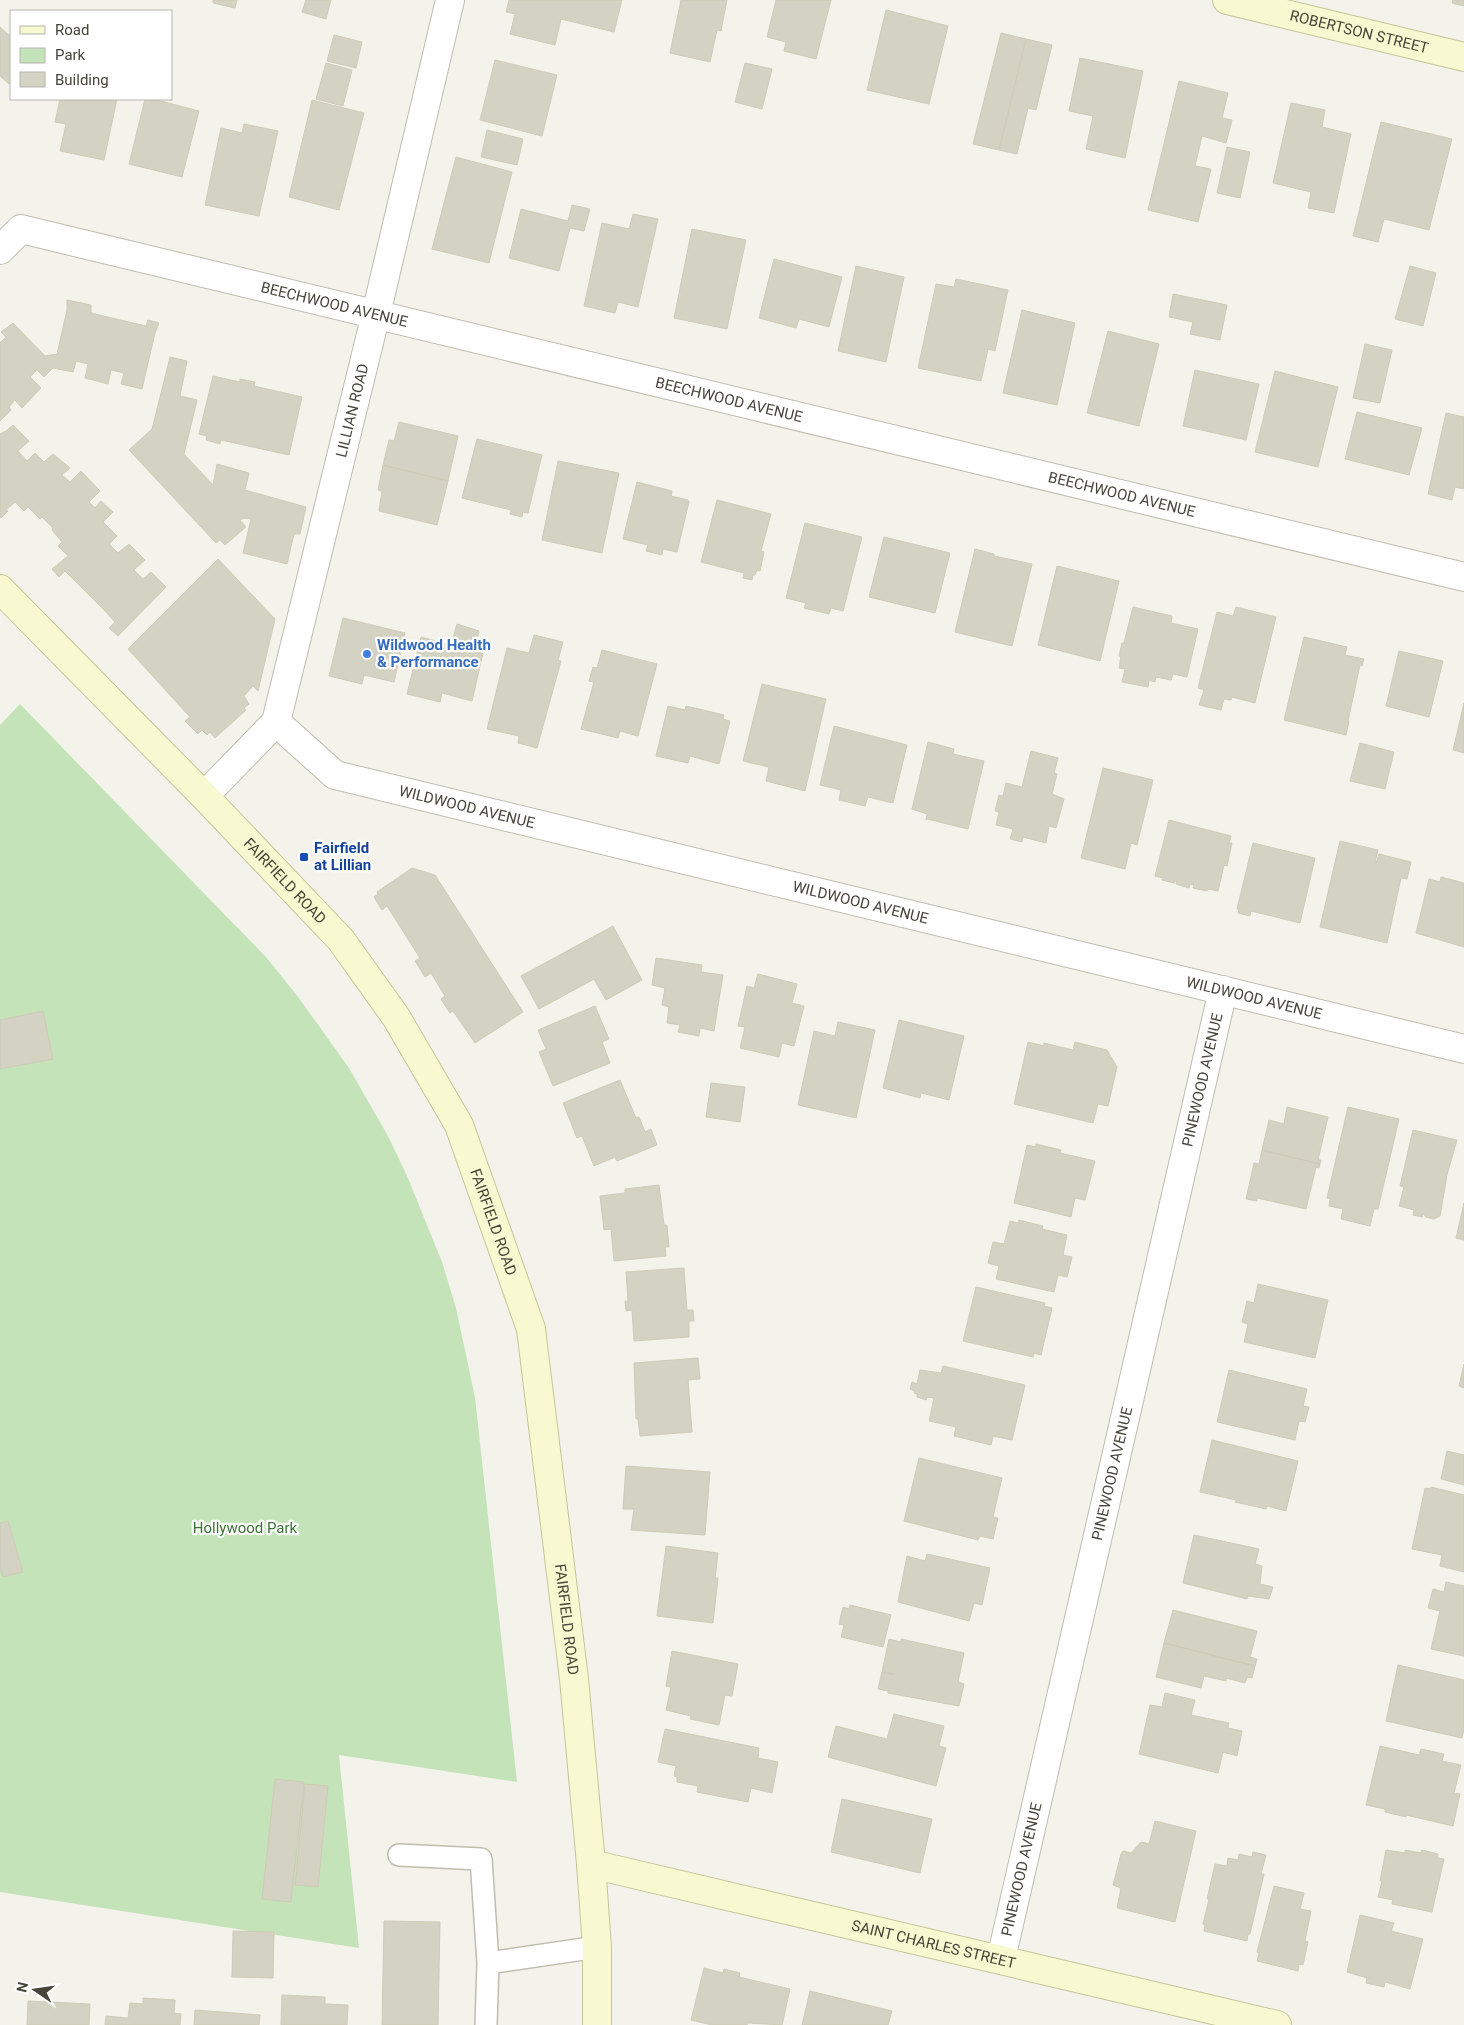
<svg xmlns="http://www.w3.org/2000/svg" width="1464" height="2025" font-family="Roboto,sans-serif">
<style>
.green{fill:#c5e3b9}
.building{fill:#d4d2c2;stroke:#cecbb6}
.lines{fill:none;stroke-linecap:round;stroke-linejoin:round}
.lane-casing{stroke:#bebdae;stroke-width:24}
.street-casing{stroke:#bebdae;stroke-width:30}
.secondary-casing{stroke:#c5c599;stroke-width:30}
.lane{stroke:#fff;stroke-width:21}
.street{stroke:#fff;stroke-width:28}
.secondary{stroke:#f8f9d0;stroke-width:28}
.shop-dot{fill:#3f7fe0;stroke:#fff;stroke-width:2}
.transit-dot{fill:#1a4fb4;stroke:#fff;stroke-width:2}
.labels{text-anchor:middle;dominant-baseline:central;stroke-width:4.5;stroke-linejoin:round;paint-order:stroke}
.street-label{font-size:15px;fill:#47453a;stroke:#fff}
.shop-label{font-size:15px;font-weight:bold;fill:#366cbe;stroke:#fff;text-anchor:start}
.transit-label{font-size:15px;font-weight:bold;fill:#164399;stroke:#fff;text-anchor:start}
.park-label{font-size:15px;fill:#3a7333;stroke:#fff}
</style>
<rect width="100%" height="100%" fill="#f4f3eb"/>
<path class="green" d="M20 704 266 957 299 998 349 1068 388 1136 408 1178 442 1262 456 1308 475 1397 517 1782 339 1755 359 1948 0 1892V725Z"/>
<path class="building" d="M213 0H237L235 8 213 3Z
M306 0H331L326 19 302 12Z
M509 0H622L614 32 561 19 555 45 510 34 515 14 506 12Z
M681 0H727L721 31 717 30 710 62 670 53Z
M776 0H831L816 59 784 51 786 42 767 37Z
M1453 0H1464V6L1452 3Z
M886 10 948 26 929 104 867 90Z
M0 27 11 37V81L9 84 0 76Z
M1001 33 1026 39 999 150 973 144Z
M334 35 362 42 356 68 327 61Z
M1026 39 1052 45 1036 110 1028 108 1017 154 999 150Z
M1080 58 1143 71 1125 158 1086 149 1093 116 1069 111Z
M495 60 557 75 542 136 480 120Z
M326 63 352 70 343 106 316 99Z
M745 63 772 69 762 109 735 102Z
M1179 81 1228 93 1222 118 1232 120 1226 143 1202 136 1195 166 1211 169 1198 222 1148 210Z
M60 99H117L104 160 60 151 66 124 55 122Z
M145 99H153L199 111 182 177 129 164Z
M312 100 364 113 339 210 289 197Z
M1291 103 1325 110 1322 127 1351 134 1334 213 1308 208 1311 192 1273 183Z
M1381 122 1452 139 1429 230 1384 219 1378 242 1353 236Z
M244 124 278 131 259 216 205 205 221 128 242 133Z
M487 130 523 139 517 165 481 157Z
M1227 147 1250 152 1240 198 1217 193Z
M456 157 512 172 489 263 432 249Z
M572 205 590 209 584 231 570 228 559 271 509 258 521 209 568 221Z
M633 214 658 219 638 307 618 302 615 313 584 306 602 223 629 229Z
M692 229 746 240 727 329 674 318Z
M774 259 842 277 829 327 799 319 796 328 759 318Z
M856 266 904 277 886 362 838 351Z
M1410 266 1436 273 1423 326 1395 319Z
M956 279 1008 290 995 351 988 349 981 381 918 368 936 284 954 287Z
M1173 294 1227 305 1220 340 1190 334 1193 322 1169 317Z
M67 300 91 305V313L133 323 146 326 148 320 159 323 155 333 142 389 121 384 124 373 111 370 108 384 85 378 88 364 76 361 73 372 53 368 44 377 37 370 30 377 41 388 22 408 15 400 9 407 11 410 0 421V343L6 337 1 332 13 323 45 356 57 354 67 310Z
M1022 310 1075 323 1057 405 1003 393Z
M1108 331 1159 344 1139 426 1087 413Z
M1365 344 1392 350 1380 403 1353 398Z
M170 357 187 361 180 396 197 400 184 454 213 485 217 464 249 473 245 490 306 507 300 534H294L287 564 243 553 251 519 244 518 240 520 246 527 225 545 220 540 216 543 129 450 152 429Z
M1195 370 1259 384 1246 440 1183 426Z
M1275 371 1338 387 1318 467 1255 452Z
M213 376 240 382V379L255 382 254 386 302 397 289 455 221 440 220 444 206 440 207 436 199 434Z
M1357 412 1422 428 1409 475 1345 459Z
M1446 413 1464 417V489L1455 487 1452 500 1428 494Z
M399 422 458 436 448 481 383 465 389 440 394 441Z
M13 425 29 441 18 451 27 461 35 453 44 462 53 454 70 468 62 475 70 482 81 471 100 491 89 502 95 508 101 501 113 512 103 522 117 536 109 544 118 553 129 544 145 560 134 570 143 579 151 572 166 587 118 636 109 628 115 622 106 612 65 571 59 577 52 569 68 556 58 546 62 542 52 530 53 528 42 517 40 519 28 507 24 511 15 502 6 510 8 511 1 518 0 517V434L6 431Z
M477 439 542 455 528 513 523 512 522 517 510 514 511 510 462 498Z
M558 461 619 473 602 553 542 540Z
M383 465 448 481 437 525 379 511 382 491 378 490Z
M637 482 672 491 671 496 688 500 689 502 677 552 663 549 662 555 646 551 648 545 623 539Z
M717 500 771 514 761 551 764 552 760 571 757 570 755 575H753L752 580 743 578 744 573 701 562Z
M805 523 862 537 843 611 831 608 829 614 804 608 806 603 786 598Z
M884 537 950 553 935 613 869 597Z
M975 549 994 554V556L1032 564 1012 646 955 632Z
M218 559 275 619 258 691 253 686 244 696 249 704 244 708 246 710 215 738 210 732 207 735 202 730 198 734 185 721 190 717 128 649Z
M1057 566 1119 581 1100 661 1038 645Z
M1133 607 1172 616 1171 623 1198 629 1187 677 1173 674 1171 680 1156 677 1155 682 1149 680 1148 687 1122 682 1125 669 1119 668 1121 657 1119 656 1122 643H1124Z
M1236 607 1276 617 1255 703 1232 697 1231 700 1224 699 1221 710 1199 705 1204 690 1198 688 1217 612 1233 616Z
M343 618 405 633 394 682 364 675 362 684 329 676Z
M457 624 479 631 476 644 473 643 471 650 483 653 472 701 442 693 440 702 407 694 421 637 451 645Z
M534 635 563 642 558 660 561 661 537 748 518 743 519 736 487 729 507 648 529 653Z
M1304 637 1347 647 1345 655 1364 659 1362 666 1360 665 1348 721H1349L1346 735 1284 720Z
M602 650 657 664 638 736 620 731 618 738 581 729 594 682 589 681 593 667 597 668Z
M1399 651 1443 661 1429 717 1386 706Z
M762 684 826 699 805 791 766 781 769 767 743 761Z
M1464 703V753L1453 750Z
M668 706 685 710 686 706 724 715 723 719 730 721 719 764 690 756 688 763 656 756Z
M834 726 907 745 893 803 868 797 865 806 839 800 841 790 820 785Z
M928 742 954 749 953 754 984 761 968 829 927 819 926 820 927 814 912 809Z
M1360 743 1394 752 1385 789 1350 781Z
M1031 751 1058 758 1054 773 1057 774 1052 794 1064 799 1056 828 1049 826 1046 843 1023 837 1022 842 1010 839 1013 829 996 825 999 812 995 811 999 795 1003 796 1006 783 1022 787Z
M1103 768 1153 780 1137 845 1131 843 1125 869 1081 858Z
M1169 820 1231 836 1229 843H1232L1227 866 1224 865 1218 891 1208 889 1207 891 1193 888 1194 885 1190 884 1189 888 1176 884 1177 881H1175L1174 883 1162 880 1163 878 1155 876Z
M1340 841 1378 850 1375 863H1376L1379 854 1411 862 1407 879 1401 878 1387 943 1320 927Z
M1253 843 1315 858 1300 923 1251 911 1250 916 1238 913 1239 909H1237Z
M412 868 435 875 523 1012 475 1043 453 1011 450 1013 441 999 445 996 431 973 425 977 415 961 420 958 387 906 382 910 374 897 378 894 377 892Z
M1441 877 1464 883V947L1416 933 1429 879 1440 882Z
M613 926 642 980 606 1000 594 979 539 1009 521 976Z
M656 958 702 965 701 972 723 975 714 1031 700 1028 699 1036 678 1032 680 1025 667 1023 669 1007 662 1005 665 988 652 985Z
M758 974 797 984 792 1003 804 1006 794 1046 782 1043 779 1057 740 1048 745 1027 738 1026 747 986 754 988Z
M595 1006 609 1039 602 1042 610 1063 553 1086 539 1052 546 1049 538 1030Z
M43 1011 53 1059 0 1069V1020Z
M899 1020 964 1036 949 1100 921 1093 920 1098 883 1088Z
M838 1022 875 1030 856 1118 798 1105 814 1031 835 1036Z
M1028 1042 1044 1046V1043L1073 1050 1075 1042 1107 1050 1117 1067 1108 1106 1098 1104 1093 1123 1014 1104Z
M620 1080 636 1118 639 1117 645 1132 651 1129 657 1145 617 1161 615 1157 594 1166 582 1136 577 1138 563 1103Z
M711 1083 745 1087 740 1122 706 1117Z
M1287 1107 1328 1117 1318 1160H1321L1320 1164 1262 1150 1269 1120 1284 1124Z
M1348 1107 1399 1119 1378 1209H1374L1370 1226 1341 1219 1343 1209 1329 1206 1330 1199 1327 1198Z
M1413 1130 1457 1140 1447 1175 1440 1216 1434 1219 1426 1217 1423 1214 1422 1217 1413 1215 1414 1210 1399 1206 1404 1187 1400 1186Z
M1036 1144 1061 1150 1060 1153 1095 1161 1085 1200 1075 1198 1071 1217 1014 1203 1027 1145 1036 1147Z
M1262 1150 1320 1164 1319 1168 1316 1167 1306 1209 1257 1198V1201L1246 1199 1254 1163 1259 1164Z
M659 1185 664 1225H667L669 1247H665L666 1256 614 1261 611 1229 604 1230 600 1196 625 1193V1189Z
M1464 1203V1240L1456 1238Z
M1019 1220 1043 1226 1042 1229 1067 1235 1063 1255 1072 1257 1067 1277 1058 1275 1054 1292 996 1279 999 1266 988 1263 993 1242 1004 1244 1010 1221 1018 1223Z
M684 1268 687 1310H693L694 1321H689V1337L634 1341 632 1310 626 1311 625 1301H628L626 1272Z
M1258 1284 1328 1300 1315 1358 1244 1342 1248 1324 1242 1322 1247 1301 1254 1303Z
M976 1287 1045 1303 1044 1306 1052 1308 1041 1355 1034 1353 1033 1357 963 1341Z
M698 1358 700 1379 688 1380 692 1432 640 1436 638 1419H636L634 1363Z
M1464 1364V1388L1459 1386Z
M943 1366 1025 1385 1012 1440 993 1436 991 1445 954 1436 956 1427 929 1421 934 1398 927 1397 926 1400 917 1397V1394L914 1393 915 1391 910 1389 912 1382 917 1384 920 1370 941 1373Z
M1229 1370 1307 1389 1303 1406 1309 1407 1305 1422 1299 1421 1295 1440 1217 1422Z
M1212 1440 1298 1461 1286 1511 1267 1506 1266 1509 1235 1502 1236 1500 1200 1492Z
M1447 1451 1464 1455V1485L1441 1479Z
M919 1458 1002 1478 993 1517 998 1518 993 1539 980 1536 978 1540 904 1521Z
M626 1466 710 1472 705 1535 631 1530 634 1509H623Z
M1431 1487 1464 1495V1572L1440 1566 1442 1555 1412 1549 1425 1488 1431 1489Z
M8 1521 23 1572 3 1577 0 1567V1523Z
M1194 1535 1259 1549 1255 1564 1262 1566 1260 1584 1273 1587 1269 1599 1248 1596 1247 1599 1183 1583Z
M666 1546 718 1553 715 1578H718L713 1623 657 1616Z
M927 1554 990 1568 982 1605 974 1603 969 1621 898 1602 907 1556 925 1561Z
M1446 1582 1464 1586V1656L1431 1649 1440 1611 1428 1608 1433 1589 1444 1592Z
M850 1605 891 1615 883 1647 841 1637 844 1625 839 1624 843 1607 849 1609Z
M1173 1610 1257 1631 1250 1657 1257 1659 1255 1666 1164 1643Z
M889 1639 901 1642V1639L964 1653 958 1682 964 1684 959 1706 888 1693V1691L878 1689 882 1672 893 1674 882 1672Z
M1164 1643 1255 1666 1252 1678 1247 1677 1245 1683 1226 1678V1681L1204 1676 1201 1688 1156 1677Z
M672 1651 738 1664 732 1696 725 1695 719 1725 690 1719 691 1716 666 1710 671 1687 666 1686Z
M1398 1665 1464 1680V1729L1462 1738 1386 1721Z
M1165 1693 1195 1700 1191 1715 1229 1723 1228 1728 1242 1731 1237 1756 1223 1752 1218 1773 1139 1754 1150 1705 1162 1707Z
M894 1714 944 1726 939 1746 946 1748 936 1786 828 1757 836 1726 887 1739Z
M665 1729 759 1748 758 1758 778 1762 772 1793 751 1788 748 1802 697 1792 698 1786 677 1782V1777L674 1776 676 1766 658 1762Z
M1380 1746 1419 1755 1421 1749 1444 1754 1442 1761 1461 1765 1454 1793 1460 1794 1453 1826 1406 1815V1817L1385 1812V1809L1366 1805Z
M275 1779 304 1782 291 1902 262 1899Z
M305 1784 328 1786 318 1887 295 1885Z
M842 1799 932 1819 920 1873 831 1852Z
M1155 1821 1196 1831 1175 1922 1117 1908 1121 1888 1113 1885 1121 1854 1123 1851 1131 1853 1141 1842 1149 1844Z
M1386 1850 1405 1853V1850L1421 1853 1422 1850 1438 1854 1437 1858 1444 1859 1432 1912 1392 1904 1393 1900 1378 1897 1382 1881H1380Z
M1253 1852 1266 1855 1261 1874H1264L1250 1934H1248L1247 1941 1204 1931 1205 1925 1203 1924 1209 1899H1207L1215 1864 1227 1866 1228 1858 1238 1860 1239 1854 1252 1857Z
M1274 1886 1304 1893 1300 1909 1311 1911 1305 1941 1308 1942 1303 1965 1299 1964 1298 1971 1257 1961 1259 1953 1257 1952Z
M1360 1915 1394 1923 1391 1931 1423 1939 1410 1989 1385 1982 1384 1987 1366 1983 1367 1978 1347 1972Z
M384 1921 440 1922 438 2025H382Z
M233 1931 274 1932 273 1978 232 1977Z
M704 1968 723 1973 724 1969 740 1973 739 1977 790 1989 782 2025 748 2023 747 2025H712L691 2020Z
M810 1991 892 2011 888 2025H802Z
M282 1995 325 1997V2004L348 2005 347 2025H281Z
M143 1998 175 2000 174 2013 181 2014 180 2025H105L106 2016 128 2018 130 2003 143 2004Z
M28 2001 90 2004 89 2025H27Z
M195 2010 260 2015 259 2025H194Z"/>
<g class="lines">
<defs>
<path id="lane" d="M399 1855 481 1859 488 1963
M486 2025 488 1963 597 1947"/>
<g id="street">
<path id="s1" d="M0 250 21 229 1464 577"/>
<path id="s2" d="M276 722 335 775 1464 1049"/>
<path id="s3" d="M204 796 276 722 376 314 450 0"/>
<path id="s4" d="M1001 1959 1223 990"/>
</g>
<g id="secondary">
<path id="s5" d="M1227 0 1464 57"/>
<path id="s6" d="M0 589 204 796 341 940 396 1017 459 1125 531 1329 574 1679 591 1864 597 1947V2025"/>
<path id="s7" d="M591 1864 1277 2025"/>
</g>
</defs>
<use href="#lane" class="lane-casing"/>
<use href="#street" class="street-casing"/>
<use href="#secondary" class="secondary-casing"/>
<use href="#lane" class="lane"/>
<use href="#street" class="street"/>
<use href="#secondary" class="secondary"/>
</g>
<circle class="shop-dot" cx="367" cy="654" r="5"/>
<rect class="transit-dot" x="299" y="852" width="10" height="10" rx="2.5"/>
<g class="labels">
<g class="street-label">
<text stroke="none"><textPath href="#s5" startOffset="136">ROBERTSON STREET</textPath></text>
<text stroke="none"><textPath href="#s1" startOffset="352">BEECHWOOD AVENUE</textPath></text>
<text stroke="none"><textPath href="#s1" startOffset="758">BEECHWOOD AVENUE</textPath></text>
<text stroke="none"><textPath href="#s3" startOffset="424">LILLIAN ROAD</textPath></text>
<text stroke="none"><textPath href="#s1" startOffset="1162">BEECHWOOD AVENUE</textPath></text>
<text stroke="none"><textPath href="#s2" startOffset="215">WILDWOOD AVENUE</textPath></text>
<text stroke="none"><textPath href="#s6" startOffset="408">FAIRFIELD ROAD</textPath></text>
<text stroke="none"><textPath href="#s2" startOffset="620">WILDWOOD AVENUE</textPath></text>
<text stroke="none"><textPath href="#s2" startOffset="1025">WILDWOOD AVENUE</textPath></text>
<text stroke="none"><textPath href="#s4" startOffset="902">PINEWOOD AVENUE</textPath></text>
<text stroke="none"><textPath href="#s6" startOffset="812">FAIRFIELD ROAD</textPath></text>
<text stroke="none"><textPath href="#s4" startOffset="498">PINEWOOD AVENUE</textPath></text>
<text stroke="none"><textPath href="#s6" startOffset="1218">FAIRFIELD ROAD</textPath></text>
<text stroke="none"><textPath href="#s4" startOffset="92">PINEWOOD AVENUE</textPath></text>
<text stroke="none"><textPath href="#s7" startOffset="352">SAINT CHARLES STREET</textPath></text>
</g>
<g class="shop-label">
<text x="377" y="645">Wildwood Health<tspan x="377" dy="17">&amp; Performance</tspan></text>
</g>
<g class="transit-label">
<text x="314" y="848">Fairfield<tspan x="314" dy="17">at Lillian</tspan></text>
</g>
<g class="park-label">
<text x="245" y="1528">Hollywood Park</text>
</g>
</g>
<rect x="10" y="10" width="162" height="90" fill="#ffffff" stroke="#b5b5b0"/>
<rect x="20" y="26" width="25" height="8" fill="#f8f9d0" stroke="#b5b5b0"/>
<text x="55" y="35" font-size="15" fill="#47453a">Road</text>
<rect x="20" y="48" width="25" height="15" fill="#c5e3b9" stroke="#b5b5b0"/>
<text x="55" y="60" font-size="15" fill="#47453a">Park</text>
<rect x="20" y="72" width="25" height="15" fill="#d4d2c2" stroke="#b5b5b0"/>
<text x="55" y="85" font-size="15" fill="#47453a">Building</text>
<g transform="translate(35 1990) rotate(283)" stroke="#ffffff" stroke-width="4" paint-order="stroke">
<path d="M0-4L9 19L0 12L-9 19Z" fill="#47453a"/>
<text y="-8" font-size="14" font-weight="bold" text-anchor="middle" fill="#47453a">N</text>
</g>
</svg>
